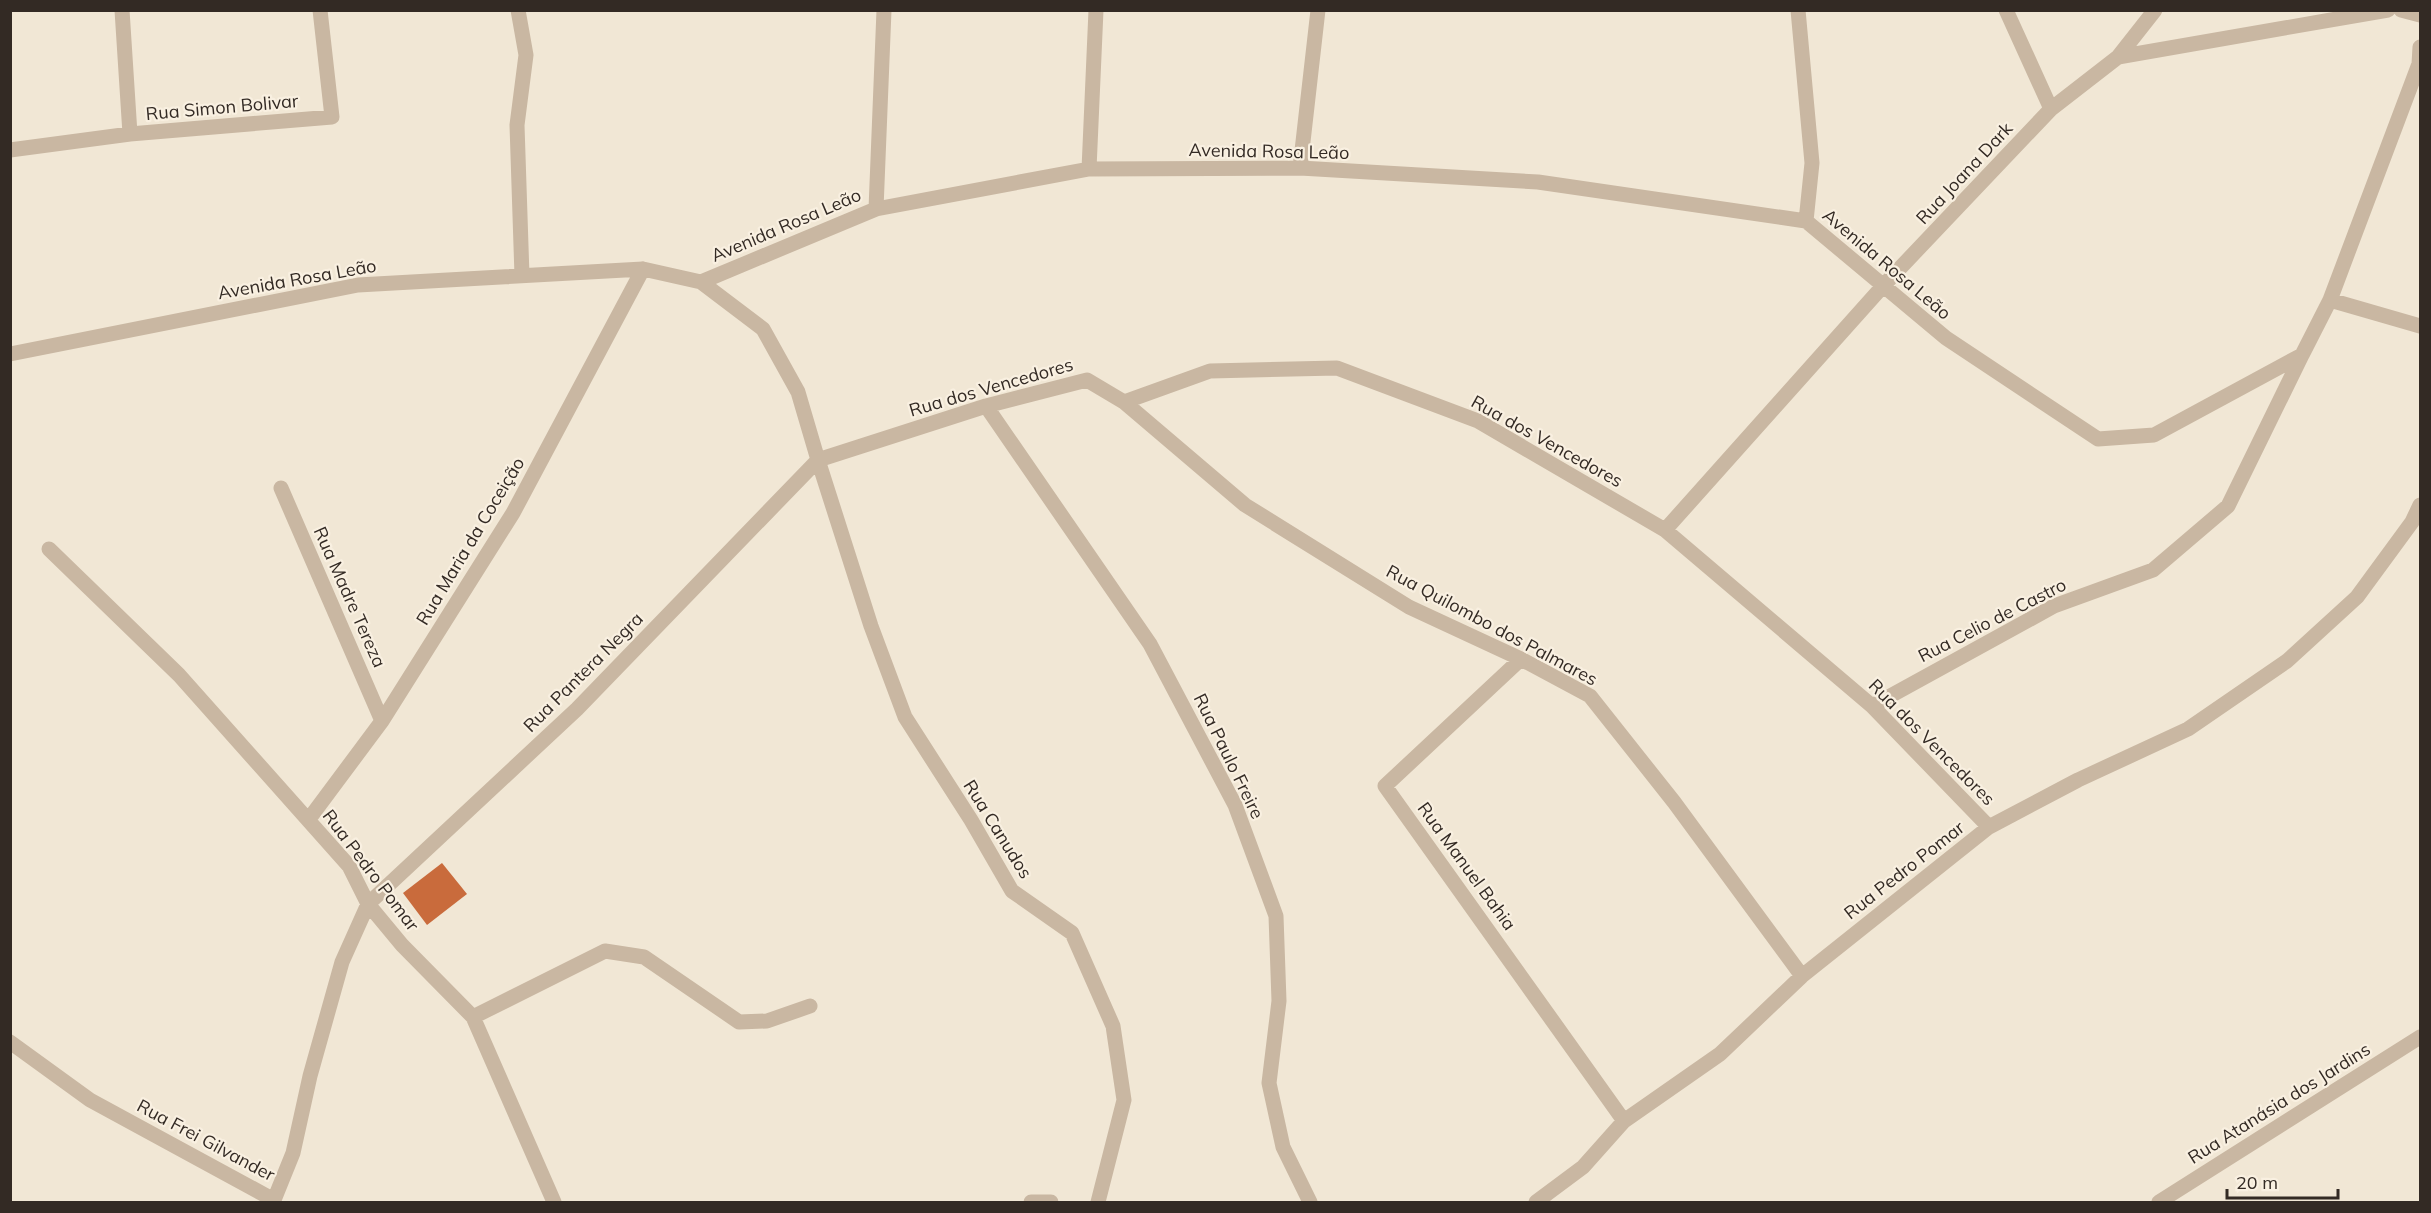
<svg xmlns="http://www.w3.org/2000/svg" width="2431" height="1213" font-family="Mulish,sans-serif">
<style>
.building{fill:#c96b3c}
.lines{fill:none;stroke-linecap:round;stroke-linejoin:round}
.street{stroke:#c9b7a2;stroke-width:15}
.labels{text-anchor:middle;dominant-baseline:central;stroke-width:4.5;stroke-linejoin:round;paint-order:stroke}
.street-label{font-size:18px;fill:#332a24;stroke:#f9f0e1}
</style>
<rect width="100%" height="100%" fill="#f1e7d5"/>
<path class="building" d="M442 863 467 894 427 925 403 893Z"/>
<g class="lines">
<path class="street" d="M122 10 130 134
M518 10 526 55 517 125 522 276
M1798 10 1812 163 1806 221
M2006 10 2051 109
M2401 10 2420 15
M2118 57 2155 10
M10 150 130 134 332 117 320 10
M1300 168 1318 10
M1089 169 1096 10
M876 209 884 10
M701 282 763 329 798 392 818 460 986 406 1087 380 1124 402 1210 371 1337 368 1478 421 1665 530 1872 706 1989 827
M2330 300 2419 64 2420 47
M10 354 358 285 643 269 701 282 876 209 1089 169 1300 168 1538 182 1806 221 1946 338 2098 439 2154 435 2302 355 2330 300 2420 326
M1124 402 1245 505 1409 607 1521 659 1590 696 1674 802 1802 976
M986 406 1150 644 1235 805 1276 916 1279 1001 1269 1083 1283 1147 1310 1202
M281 488 382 721
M1665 530 1883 286 2051 109 2118 57 2388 10
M49 549 179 675 349 866 368 904 402 945 473 1017 554 1202
M1521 659 1385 786 1624 1121
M1872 706 2054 606 2153 570 2228 506 2302 355
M309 819 382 721 513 513 643 269
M473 1017 605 951 644 957 739 1022 767 1021 810 1006
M10 1042 90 1100 274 1200 293 1153 310 1076 342 962 368 904 577 709 818 460 871 626 905 717 971 820 1012 891 1072 933 1113 1026 1124 1100 1098 1202
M1031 1202H1051
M1536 1202 1583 1167 1624 1121 1720 1054 1802 976 1989 827 2078 780 2188 729 2287 661 2357 597 2412 522 2420 505
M2159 1202 2420 1037"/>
</g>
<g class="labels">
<g class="street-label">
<text transform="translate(222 107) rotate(-5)">Rua Simon Bolivar</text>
<text transform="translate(1269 151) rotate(1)">Avenida Rosa Leão</text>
<text transform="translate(1964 173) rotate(-47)">Rua Joana Dark</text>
<text transform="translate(786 225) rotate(-23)">Avenida Rosa Leão</text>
<text transform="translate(1887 264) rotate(40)">Avenida Rosa Leão</text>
<text transform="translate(297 279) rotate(-10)">Avenida Rosa Leão</text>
<text transform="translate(991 387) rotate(-16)">Rua dos Vencedores</text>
<text transform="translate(1547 441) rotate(29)">Rua dos Vencedores</text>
<text transform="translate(470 541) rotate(-59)">Rua Maria da Coceição</text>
<text transform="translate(350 597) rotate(66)">Rua Madre Tereza</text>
<text transform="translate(1992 620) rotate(-27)">Rua Celio de Castro</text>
<text transform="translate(1492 625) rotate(28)">Rua Quilombo dos Palmares</text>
<text transform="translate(583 672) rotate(-45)">Rua Pantera Negra</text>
<text transform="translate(1932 742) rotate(45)">Rua dos Vencedores</text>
<text transform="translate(1229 756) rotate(64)">Rua Paulo Freire</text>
<text transform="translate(998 829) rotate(58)">Rua Canudos</text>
<text transform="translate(1467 866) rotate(54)">Rua Manuel Bahia</text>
<text transform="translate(371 870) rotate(53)">Rua Pedro Pomar</text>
<text transform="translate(1904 870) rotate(-38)">Rua Pedro Pomar</text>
<text transform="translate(2279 1103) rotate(-32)">Rua Atanásia dos Jardins</text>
<text transform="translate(206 1140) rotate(28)">Rua Frei Gilvander</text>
</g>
</g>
<rect width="2431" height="1213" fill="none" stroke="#332a24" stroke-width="24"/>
<path d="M2227 1189v9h111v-9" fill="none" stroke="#332a24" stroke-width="3"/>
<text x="2236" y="1189" font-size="18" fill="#332a24" stroke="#f9f0e1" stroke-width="4.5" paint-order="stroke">20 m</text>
</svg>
